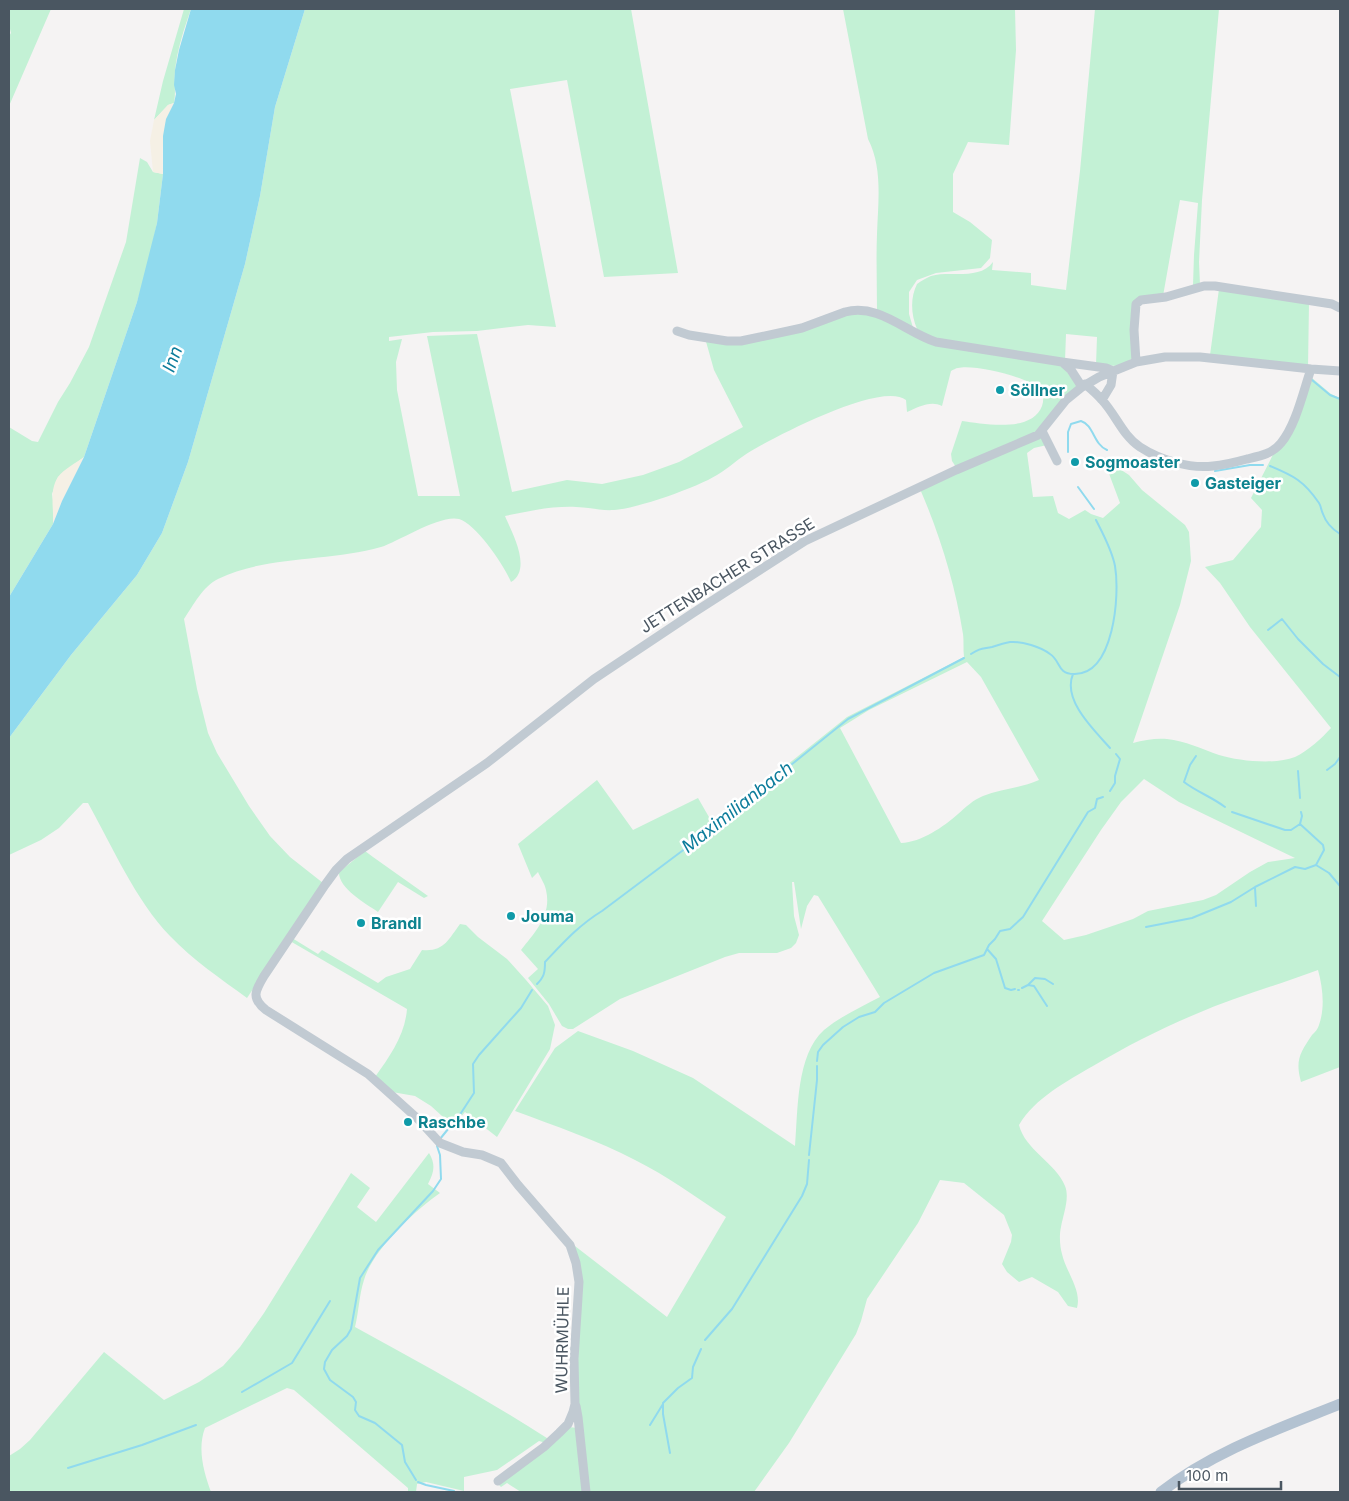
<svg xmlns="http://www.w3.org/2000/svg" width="1349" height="1501" font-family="Inter,sans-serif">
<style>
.green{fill:#c3f1d5;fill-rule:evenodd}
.sand{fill:#f5f0e5}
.water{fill:#90daee}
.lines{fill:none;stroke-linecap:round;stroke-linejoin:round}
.stream{stroke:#90daee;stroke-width:2}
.minor{stroke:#c1cad2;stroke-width:9}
.major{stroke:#b3c2d1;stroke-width:11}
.culture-dot{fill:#0f9aa8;stroke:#fff;stroke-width:2}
.labels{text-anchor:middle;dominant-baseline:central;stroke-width:5;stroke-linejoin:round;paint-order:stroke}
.culture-label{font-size:16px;font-weight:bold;fill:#0d838f;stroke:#fff;text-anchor:start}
.street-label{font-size:16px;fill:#4a5661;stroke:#fff}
.water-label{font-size:18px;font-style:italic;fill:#0c7c9b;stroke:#fff}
</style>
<rect width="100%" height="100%" fill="#f5f3f3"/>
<path class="green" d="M9 9H51L9 106V36L11 33 9 25Z
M184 9H191C184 29 177 50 175 71 174 82 176 92 174 103L168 105 154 120 163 81Z
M305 9H631L678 273 604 277 567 80 510 89 556 327 528 325 477 331 433 332 389 337V341L402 339 396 362 397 390 418 496H460L427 336 477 334 512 492 567 480 602 484 643 475 679 462 743 427 714 370 705 338 727 342 839 315 866 311 920 338 1061 363 1077 386 1039 431 956 467 952 461 951 454 962 421C984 424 1032 433 1042 406 1044 400 1044 393 1039 388 1027 377 974 364 958 368 956 368 953 370 951 371L942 406C931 400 918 407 907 412L906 400C881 381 777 436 751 451 739 458 729 468 717 475 698 487 636 509 614 510 601 511 589 507 576 507 553 506 528 511 505 516 511 531 533 569 511 582 504 565 476 524 459 519 441 514 399 541 381 547 329 562 267 555 218 579 203 586 193 606 184 619L197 689 208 733 217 753 249 806 270 836 290 857 323 883 247 998C221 979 193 960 170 936 136 901 112 846 88 803H83L59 828 41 840 9 855V738L71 655 137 575 162 533 188 462 245 264 260 196 275 107Z
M843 9H1015L1016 50 1009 145 968 142 953 174V212L970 222 992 240 990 258 981 268 936 273 917 280 909 292V314L914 331 877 311C877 285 876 259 877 234 878 203 883 168 868 139Z
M1095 9H1219L1202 200 1199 262 1200 285H1193L1194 255 1198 203 1180 200 1163 296 1141 298 1133 358 1119 366 1096 365 1097 337 1066 334 1065 361 936 340 917 329C911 315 910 298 917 284 921 281 926 278 931 276 950 270 979 281 993 262L992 270 1031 273V285L1066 290 1080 171Z
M140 158 147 162 153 172 163 174 157 223 148 266 137 302 84 457 58 477 52 494 54 506 53 524 9 597V427L32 441 38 442 58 402 70 383 89 347 126 242Z
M1219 289 1309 303 1308 367 1210 355Z
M1312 378 1331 394 1340 398V1067L1301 1082C1295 1060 1300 1053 1312 1035 1315 1032 1318 1029 1319 1025 1325 1008 1323 988 1318 970 1278 985 1235 997 1196 1014 1160 1029 1127 1046 1093 1066 1067 1081 1035 1098 1019 1125 1025 1150 1056 1163 1065 1186 1070 1198 1063 1215 1061 1227 1059 1235 1060 1247 1062 1254 1066 1272 1082 1290 1077 1308L1068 1306 1058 1292 1032 1277 1019 1282 1007 1272 1002 1264 1011 1242 1012 1235 1004 1215 964 1183 940 1180 918 1223 867 1299 861 1321 856 1334 789 1443 754 1492H588L577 1404 579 1319 571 1243 667 1317 726 1217C696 1197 667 1176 635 1160 597 1140 555 1126 515 1111L555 1048 578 1031 633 1051 693 1078 795 1146C798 1111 796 1055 824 1030 841 1016 861 1007 880 997L818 896 814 895 807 906 801 929 794 882H792L794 916 799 935 796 943 791 948 777 953H739L725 957 620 999 573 1029H568L562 1026 549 1004 528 978 538 969 521 950C535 932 552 915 546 890 545 884 540 877 538 872L532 878 518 844 597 780 633 830 698 798 713 824 847 717 964 657C963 649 964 641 963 634 955 584 940 535 920 489L1040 437 1047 445 1034 448 1027 453 1033 497 1053 496 1058 513 1069 519 1085 510 1091 514 1103 518 1120 503 1108 471 1112 464 1129 475 1142 490 1185 525 1189 532 1191 561 1180 605 1133 743C1144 740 1156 738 1167 739 1185 741 1202 749 1219 755 1239 761 1275 765 1295 757 1308 751 1322 738 1331 728L1250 627 1220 583 1205 567 1233 560 1261 527 1262 510 1251 498ZM967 662 981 677 1039 780C1021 788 1001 789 983 796 973 800 966 807 958 814 943 827 922 842 901 843L840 728 869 710ZM1144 779 1179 802 1295 858 1268 862 1250 872 1216 895 1203 900 1148 911 1133 919 1086 935 1064 940 1042 921 1101 830 1121 802Z
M365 851 373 857 428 896 424 898 398 882 378 912C366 904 338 888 339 872Z
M460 924 466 925 478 937 507 959 526 980 548 1006 555 1025 550 1049 497 1137 465 1112 453 1126 431 1106 415 1096 392 1092 375 1077C390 1056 405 1035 407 1009L290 941 292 938 318 954 322 950 378 983 386 977 410 969 422 950C444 952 448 940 460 924Z
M429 1153C436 1165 434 1172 428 1184L440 1193C415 1210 372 1251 364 1280 359 1295 359 1311 355 1327 421 1363 486 1399 550 1440L546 1443 539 1441 497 1470 464 1477V1491L426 1482 417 1484 416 1492H408V1488L294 1390 287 1388 205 1428C197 1449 204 1473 211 1492H9V1456L20 1449 30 1440 104 1352 164 1400 199 1382 223 1366 240 1347 264 1313 351 1173 370 1188 357 1207 376 1222Z
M569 1427 577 1428 585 1492H521L507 1483 501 1487 499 1485 500 1482Z"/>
<path class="sand" d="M174 103C162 128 162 146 163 174L153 172 150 141 154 120 168 105Z
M84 457 62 501 53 524C54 509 49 490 58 477 64 469 76 463 84 457Z"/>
<path class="water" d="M191 9H305L275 107 260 196 245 264 188 462 162 533 137 575 71 655 9 738V597L53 524 62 501 84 457 137 302 157 223 163 174V136L166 119 174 103 176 94 174 85 175 70 179 50Z"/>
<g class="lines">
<path class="stream" d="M1312 380 1330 395 1340 399
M1068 452V432L1071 424 1081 421C1094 425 1093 444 1107 450
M1270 466C1294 476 1304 481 1319 503 1321 506 1321 510 1323 514 1326 523 1332 529 1340 534
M1215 471 1250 465H1263
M1078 487 1094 509
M1268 630 1282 619 1298 639 1323 664 1340 677
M971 654C980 648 982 649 992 647 998 645 1004 643 1010 642 1022 641 1041 647 1050 654 1061 661 1057 674 1074 674 1114 675 1120 595 1115 566 1112 550 1103 534 1096 520
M1073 674C1062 700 1094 730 1110 748
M1196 756 1190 765 1184 782C1197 792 1212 797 1225 807
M1327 770 1335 764 1340 757
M1298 771 1300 798
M1110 791 1115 783V776L1120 759 1116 754
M1232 812 1285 830H1291L1300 824
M1316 865 1329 873 1340 886
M1255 888 1256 906
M1146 927 1192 918 1231 902 1255 887 1295 867 1305 869 1316 865 1324 850 1323 845 1300 824 1302 816 1301 812
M987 949 996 959 1005 988 1011 990 1015 989
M537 984C544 977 545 973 545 962 563 943 579 925 602 911L714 827 848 719 964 658
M1028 985 1035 978 1045 979 1053 984
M1022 988 1028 985 1034 986 1047 1006
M1018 990H1019
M817 1061 818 1052 823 1045 843 1027 859 1017 875 1012 884 1003 934 973 984 955 989 945 995 939 1000 931 1010 929 1023 917 1088 812 1095 808 1097 799 1103 797
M440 1139 461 1113 474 1093 473 1064 479 1055 521 1008 532 990
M809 1155 817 1080V1066
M705 1340 732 1309 802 1196 807 1184 809 1160
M242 1392 292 1363 330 1301
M650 1425 663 1404
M670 1453 663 1414V1403L678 1388 692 1378 693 1367 701 1349
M68 1468 142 1445 196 1425
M416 1480 405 1462 402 1445 375 1423 359 1416 355 1410 356 1402 353 1397 330 1380 324 1369 325 1362 332 1350 347 1336 351 1329 360 1278 378 1250 433 1191 441 1179 440 1155 437 1146
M418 1482 426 1485 454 1491"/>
<path class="minor" d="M677 331 689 335 727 341H741L802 328 845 312C879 303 905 332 936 342L1062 362 1071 370 1082 387
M1062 362 1106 368 1113 371 1111 385 1102 400
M1136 362 1134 330 1136 304 1141 300 1166 297 1204 286H1215L1332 304 1340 308
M1085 384C1091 389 1097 394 1102 400 1116 415 1123 436 1140 447 1160 460 1190 469 1213 466 1225 465 1236 462 1247 459 1260 456 1272 454 1281 443 1296 425 1303 392 1311 369
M1042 431 1057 461
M576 1406 578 1417 586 1492
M498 1481 544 1447 559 1433 568 1424 573 1412 575 1404 574 1359 579 1282 576 1263 570 1245 518 1185 501 1163 482 1155 463 1152 440 1143 418 1119 368 1074 266 1010C251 998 255 991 264 976L325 885 336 870 347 859 487 763 594 679 693 613 805 541 956 470 1038 435 1066 400 1082 387 1099 377 1136 362 1165 357H1200L1311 369 1340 371"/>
<path class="major" d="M1161 1492C1214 1451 1278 1429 1340 1404"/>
</g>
<g class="culture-dot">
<circle cx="1000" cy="390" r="5"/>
<circle cx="1075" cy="462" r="5"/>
<circle cx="1195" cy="483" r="5"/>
<circle cx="511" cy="916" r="5"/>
<circle cx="361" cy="923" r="5"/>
<circle cx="408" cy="1122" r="5"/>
</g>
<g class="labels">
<g class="culture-label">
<text x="1010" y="390">Söllner</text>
<text x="1085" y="462">Sogmoaster</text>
<text x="1205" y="483">Gasteiger</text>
<text x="521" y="916">Jouma</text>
<text x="371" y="923">Brandl</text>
<text x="418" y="1122">Raschbe</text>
</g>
<g class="street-label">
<text transform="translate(727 575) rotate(-32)">JETTENBACHER STRASSE</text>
<text transform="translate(562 1340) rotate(-89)">WUHRMÜHLE</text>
</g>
<g class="water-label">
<text transform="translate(172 359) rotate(-70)">Inn</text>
<text transform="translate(737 807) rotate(-38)">Maximilianbach</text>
</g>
</g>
<rect width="1349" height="1501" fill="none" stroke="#4a5661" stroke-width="20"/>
<path d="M1179 1481v8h102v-8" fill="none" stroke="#4a5661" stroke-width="2.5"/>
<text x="1186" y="1481" font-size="15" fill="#4a5661" stroke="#ffffff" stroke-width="4" paint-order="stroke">100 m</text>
</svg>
